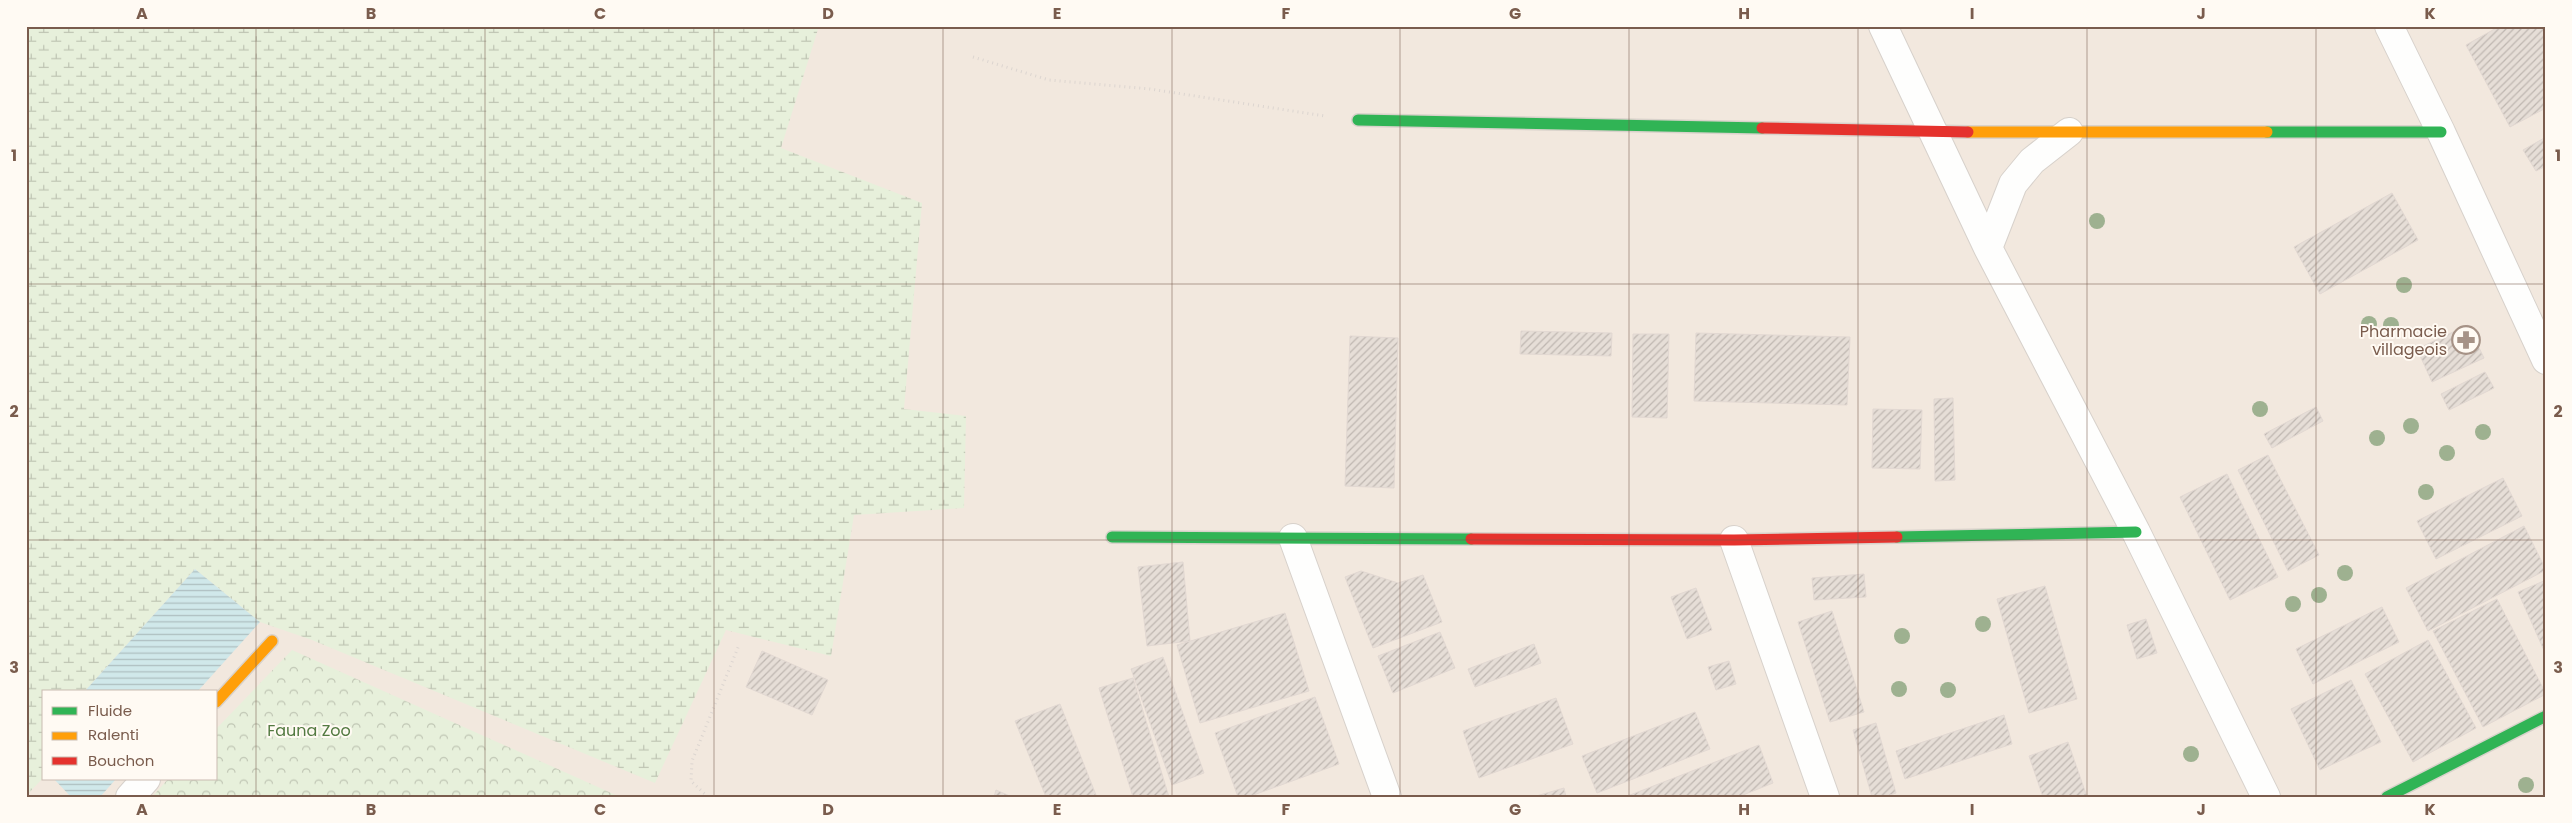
<svg xmlns="http://www.w3.org/2000/svg" width="2572" height="823" font-family="Poppins,sans-serif">
<style>
.residential{fill:#f2e8de;fill-rule:evenodd}
.forest{fill:url(#forest-crowns)}
.wetland{fill:url(#wetland-marsh)}
.water{fill:url(#water-rules)}
.building{fill:url(#building-hatch);stroke:#e2d8d2}
.lines{fill:none;stroke-linecap:round;stroke-linejoin:round}
.street-casing{stroke:#d7d1cb;stroke-width:30}
.fast-casing{stroke:#d9d2cb;stroke-width:14}
.slow-casing{stroke:#d9d2cb;stroke-width:14}
.jam-casing{stroke:#d9d2cb;stroke-width:14}
.path{stroke:#dcd5d0;stroke-width:3;stroke-dasharray:1 4;stroke-linecap:butt}
.street{stroke:#fefefd;stroke-width:28}
.fast{stroke:#30b455;stroke-width:11}
.slow{stroke:#ff9f0a;stroke-width:11}
.jam{stroke:#e5322d;stroke-width:11}
.tree{fill:#9eb190}
.grid{fill:none;stroke:#7a5c4d;stroke-width:1;stroke-opacity:0.55}
.labels{text-anchor:middle;dominant-baseline:central;stroke-width:4;stroke-linejoin:round;paint-order:stroke}
.poi-label{font-size:16px;fill:#7a5c4d;stroke:#fffaf3;text-anchor:end}
.park-label{font-size:16px;fill:#537a41;stroke:#fffaf3}
.neatline{fill:none;stroke:#7a5c4d;stroke-width:2}
.grid-label{font-size:16px;text-anchor:middle;font-weight:bold;fill:#7a5c4d}
</style>
<defs>
<pattern id="forest-crowns" width="20" height="18" patternUnits="userSpaceOnUse" patternTransform="scale(1.25)"><rect width="20" height="18" fill="#e7f0db"/><path d="M2 6a3 3 0 1 1 6 0M12 15a3 3 0 1 1 6 0" fill="none" stroke="#c0c6b4"/></pattern>
<pattern id="wetland-marsh" width="20" height="14" patternUnits="userSpaceOnUse" patternTransform="scale(1.25)"><rect width="20" height="14" fill="#e7f0db"/><path d="M1 5h8M5 5V1M11 12h8M15 12V8" fill="none" stroke="#c0c6b4"/></pattern>
<pattern id="water-rules" width="6" height="5" patternUnits="userSpaceOnUse" patternTransform="scale(1.25)"><rect width="6" height="5" fill="#d0e8ea"/><path d="M0 2.5h6" fill="none" stroke="#aebfc0"/></pattern>
<pattern id="building-hatch" width="6" height="6" patternUnits="userSpaceOnUse" patternTransform="scale(1.25)"><rect width="6" height="6" fill="#e6ded7"/><path d="M-1 1l2-2M0 6l6-6M5 7l2-2" fill="none" stroke="#bfb7b1"/></pattern>
</defs>
<rect width="100%" height="100%" fill="#f9f5f0"/>
<path class="residential" d="M26 26H2546V797H26ZM44 692H216V779H44Z"/>
<path class="forest" d="M292 650 618 796 617 797H152L168 779H216V729Z"/>
<path class="wetland" d="M26 26H819L781 148 922 203 904 409 966 416 964 508 854 515 831 656 726 630 655 783 312 640 260 622 195 569 84 692H44V777L26 796Z"/>
<path class="water" d="M195 569 260 622 197 692H84Z
M54 779H116L100 797H71Z"/>
<path class="building" d="M2500 26H2546V108L2510 127 2466 45Z
M2546 137V166L2536 171 2523 150Z
M2392 193 2418 240 2320 294 2294 247Z
M2468 325 2484 358 2432 382 2417 349Z
M1521 331 1612 333 1611 356 1520 354Z
M1696 333 1850 337 1847 405 1694 401Z
M1633 334H1669L1667 418 1632 417Z
M1350 336 1398 338 1394 488 1345 486Z
M2485 372 2494 388 2449 410 2441 394Z
M1953 398 1955 480 1935 481 1934 399Z
M2316 407 2323 421 2272 448 2264 434Z
M1873 409 1922 410 1920 469 1872 468Z
M2268 455 2319 555 2288 571 2238 470Z
M2227 474 2278 577 2230 600 2180 497Z
M2503 478 2522 516 2436 559 2417 521Z
M2524 526 2546 570 2428 631 2406 588Z
M1183 562 1190 641 1147 646 1138 567Z
M1361 571 1398 583 1423 575 1442 622 1373 648 1345 577Z
M1864 574 1866 597 1814 600 1812 578Z
M2546 580V655L2518 592Z
M2045 586 2077 699 2029 713 1997 599Z
M1696 588 1712 630 1687 639 1671 597Z
M2497 599 2546 694 2483 727 2433 631Z
M2382 607 2399 642 2313 684 2296 649Z
M1832 611 1864 712 1830 722 1798 622Z
M1285 613 1309 691 1200 723 1177 645Z
M2146 619 2157 653 2137 659 2127 625Z
M1440 632 1455 668 1393 693 1378 656Z
M2428 640 2476 728 2413 762 2365 674Z
M1534 644 1541 663 1475 687 1468 669Z
M762 651 828 680 812 715 746 687Z
M1163 657 1204 773 1172 785 1131 669Z
M1729 661 1736 684 1716 690 1708 667Z
M1133 678 1169 797H1133L1099 688Z
M2351 680 2381 742 2320 770 2291 709Z
M1315 697 1339 764 1248 797H1238L1215 733Z
M1556 698 1573 744 1479 778 1463 731Z
M1060 704 1096 795 1092 797H1046L1015 721Z
M1695 712 1710 749 1597 793 1582 756Z
M2004 715 2012 744 1905 779 1896 751Z
M1876 723 1896 793 1883 797H1872L1853 730Z
M2068 742 2087 797H2043L2029 756Z
M1759 745 1773 783 1738 797H1625Z
M1564 788 1566 797H1533Z
M996 790 1012 797H994Z"/>
<g class="lines">
<defs>
<path id="street" d="M1883 26 1988 248 2136 532 2266 797
M2389 26 2441 132 2546 360
M1988 248 2013 184 2032 161 2069 132
M1293 538 1387 797
M1734 540 1825 797
M130 797 146 779"/>
<path id="fast" d="M1358 120 1762 128
M2267 132H2441
M1112 537 1471 539
M1897 537 2136 532
M2387 797 2546 716"/>
<path id="slow" d="M1968 132H2267
M216 702 272 641"/>
<path id="jam" d="M1762 128 1968 132
M1471 539 1734 540 1897 537"/>
</defs>
<use href="#street" class="street-casing"/>
<use href="#fast" class="fast-casing"/>
<use href="#slow" class="slow-casing"/>
<use href="#jam" class="jam-casing"/>
<path class="path" d="M973 57 1049 80 1150 89 1325 116
M708 797 691 781 692 761 739 645"/>
<use href="#street" class="street"/>
<use href="#fast" class="fast"/>
<use href="#slow" class="slow"/>
<use href="#jam" class="jam"/>
</g>
<g class="tree">
<circle cx="2097" cy="221" r="8"/>
<circle cx="2404" cy="285" r="8"/>
<circle cx="2369" cy="324" r="8"/>
<circle cx="2391" cy="325" r="8"/>
<circle cx="2260" cy="409" r="8"/>
<circle cx="2411" cy="426" r="8"/>
<circle cx="2483" cy="432" r="8"/>
<circle cx="2377" cy="438" r="8"/>
<circle cx="2447" cy="453" r="8"/>
<circle cx="2426" cy="492" r="8"/>
<circle cx="2345" cy="573" r="8"/>
<circle cx="2319" cy="595" r="8"/>
<circle cx="2293" cy="604" r="8"/>
<circle cx="1983" cy="624" r="8"/>
<circle cx="1902" cy="636" r="8"/>
<circle cx="1899" cy="689" r="8"/>
<circle cx="1948" cy="690" r="8"/>
<circle cx="2191" cy="754" r="8"/>
<circle cx="2526" cy="785" r="8"/>
</g>
<path class="grid" d="M256 26V797M485 26V797M714 26V797M943 26V797M1172 26V797M1400 26V797M1629 26V797M1858 26V797M2087 26V797M2316 26V797M26 284H2546M26 540H2546"/>
<defs>
<symbol id="pharmacy-ring" viewBox="-11 -11 22 22"><circle r="9.5" fill="#fffaf3" stroke="#a69286" stroke-width="1.5"/><path d="M-2-6h4v4h4v4h-4v4h-4v-4h-4v-4h4Z" fill="#a69286"/></symbol>
</defs>
<g fill-rule="evenodd">
<use href="#pharmacy-ring" x="2450" y="324" width="32" height="32"/>
</g>
<g class="labels">
<g class="poi-label">
<text x="2447" y="331">Pharmacie<tspan x="2447" dy="18">villageois</tspan></text>
</g>
<g class="park-label">
<text x="309" y="730">Fauna Zoo</text>
</g>
</g>
<rect width="2572" height="823" fill="none" stroke="#fffaf3" stroke-width="55"/>
<rect x="42" y="690" width="175" height="90" fill="#fffaf3" stroke="#cabbb1"/>
<rect x="52" y="707" width="25" height="8" fill="#30b455" stroke="#cabbb1"/>
<text x="88" y="716" font-size="15" fill="#7a5c4d">Fluide</text>
<rect x="52" y="732" width="25" height="8" fill="#ff9f0a" stroke="#cabbb1"/>
<text x="88" y="740" font-size="15" fill="#7a5c4d">Ralenti</text>
<rect x="52" y="757" width="25" height="8" fill="#e5322d" stroke="#cabbb1"/>
<text x="88" y="766" font-size="15" fill="#7a5c4d">Bouchon</text>
<rect x="28" y="28" width="2516" height="768" class="neatline"/>
<g class="grid-label">
<text x="142" y="19">A</text>
<text x="371" y="19">B</text>
<text x="600" y="19">C</text>
<text x="828" y="19">D</text>
<text x="1057" y="19">E</text>
<text x="1286" y="19">F</text>
<text x="1515" y="19">G</text>
<text x="1744" y="19">H</text>
<text x="1972" y="19">I</text>
<text x="2201" y="19">J</text>
<text x="2430" y="19">K</text>
<text x="14" y="161">1</text>
<text x="2558" y="161">1</text>
<text x="14" y="417">2</text>
<text x="2558" y="417">2</text>
<text x="14" y="673">3</text>
<text x="2558" y="673">3</text>
<text x="142" y="815">A</text>
<text x="371" y="815">B</text>
<text x="600" y="815">C</text>
<text x="828" y="815">D</text>
<text x="1057" y="815">E</text>
<text x="1286" y="815">F</text>
<text x="1515" y="815">G</text>
<text x="1744" y="815">H</text>
<text x="1972" y="815">I</text>
<text x="2201" y="815">J</text>
<text x="2430" y="815">K</text>
</g>
</svg>
